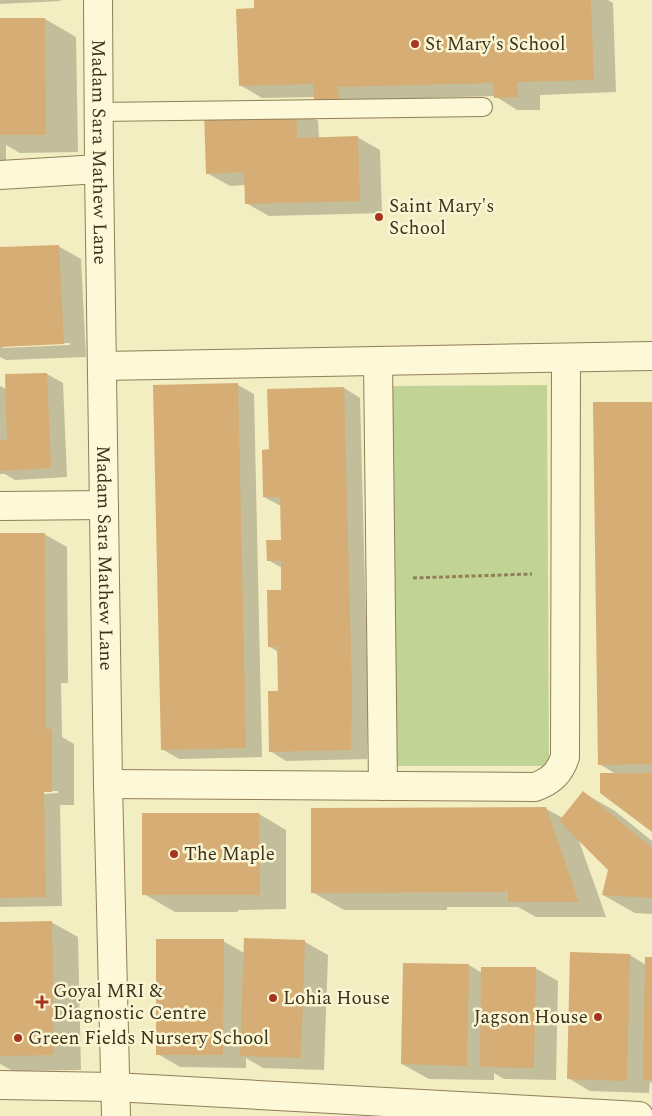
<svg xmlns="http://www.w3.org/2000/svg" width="652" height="1116" font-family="Spectral,serif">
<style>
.green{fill:#c1d395}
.shadow{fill:#0003;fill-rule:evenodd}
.building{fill:#d6ad74}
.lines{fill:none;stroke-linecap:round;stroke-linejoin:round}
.lane-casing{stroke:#907f57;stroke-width:20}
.street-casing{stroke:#907f57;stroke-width:30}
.path{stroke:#907f57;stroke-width:3;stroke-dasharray:4 2.5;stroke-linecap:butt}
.lane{stroke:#fdf8d7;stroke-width:18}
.street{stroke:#fdf8d7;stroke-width:28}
.poi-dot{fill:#a6351f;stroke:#faf5d3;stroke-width:2}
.labels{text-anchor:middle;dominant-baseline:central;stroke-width:5;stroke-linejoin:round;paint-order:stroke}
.poi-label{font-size:19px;fill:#3e321d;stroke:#faf5d3;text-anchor:start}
.street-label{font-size:19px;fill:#3e321d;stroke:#faf5d3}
</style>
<rect width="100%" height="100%" fill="#f3edc2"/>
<path class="green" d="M547 385 549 766H394L392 386Z"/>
<path class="shadow" d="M0 0H60L61 1 0 4Z
M255 0H608L613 3 616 92 540 95V110H517L495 96 360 100 361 111 337 112 315 99V97L262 98 240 85 256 9Z
M0 19H45L76 37 78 152 20 153 6 145V164H0Z
M296 108 318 121 319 138 357 137 380 150 382 213 269 216 246 203V185L230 186 207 173Z
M58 246 81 259 86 357 6 360 0 357V249ZM70 343V345L3 348V346Z
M47 374 63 383 67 477 15 480 5 474H0V386L6 389Z
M238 385 254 394 262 757 179 759 162 749 155 386Z
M344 388 360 398 368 699 367 759 286 761 270 751 279 692 278 652 269 646 282 591V568L268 560 283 541 281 506 264 497 270 451Z
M652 403V830L616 774 599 764Z
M0 534H44L67 547 68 683H61L62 737 74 744V805H60L62 906 0 907ZM41 791H58V793L44 794Z
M584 793 615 811 652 841V914L635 913 603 895 609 870 578 838 606 917H536L518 907H447V910H344L312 892 546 809 563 818Z
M144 814H259L286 830V909L238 910V912H175L144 894Z
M51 922 78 937 81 1070 13 1071 0 1064V923Z
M245 940 305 942 328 955 324 1070 263 1068 246 1058V1068L180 1067 158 1054 223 941 244 953Z
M630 955 646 965 652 959V1083L650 1082 649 1093 590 1091 568 1078Z
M469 965 482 973 535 968 558 981 556 1080 504 1079 494 1073V1080L429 1079 402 1064Z"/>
<path class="building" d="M254 0H591L594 80 517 82 518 97 494 98 493 83 338 87 339 99 314 100 313 84 239 86 236 9 254 8Z
M0 18H45L46 135H0Z
M296 107 297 138 358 136 360 201 245 204 244 172 206 174 204 110Z
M59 245 64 344 0 347V247Z
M47 373 51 468 0 471V440H7L5 374Z
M238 383 246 748 161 750 153 385Z
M344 387 352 689 351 750 269 752 268 691H278L277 647H268L267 590H281V561H267L266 540H281L280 497H263L262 450 269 449 267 389Z
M593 402H652V764L598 765Z
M0 533H45L46 729H52V792H44L46 897 0 898Z
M600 773H652V832L600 793Z
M583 791 652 848V898L602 895 608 870 559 821Z
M546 807 579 902H508V889L505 892 311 893V808Z
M142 813H259L260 895H142Z
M52 921 54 1055 0 1056V922Z
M244 938 305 940 301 1058 240 1056Z
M156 939H224L223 1055H156Z
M570 952 630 954 627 1081 567 1079Z
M645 957H652V1080H643Z
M403 963 469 964 467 1066 401 1064Z
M481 967H536L534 1068 480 1067Z"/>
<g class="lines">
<defs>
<path id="lane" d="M98 112 483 107"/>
<g id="street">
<path id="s1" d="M98 0 99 169 108 784 116 1116"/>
<path d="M0 175 99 169"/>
<path d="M378 361 383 786"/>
<path d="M102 366 652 356"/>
<path d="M0 506 104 505"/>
<path d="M108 784 535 787C551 781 560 773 565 757L566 358"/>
<path d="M0 1085 114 1087 639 1116"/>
</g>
</defs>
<use href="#lane" class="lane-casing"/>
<use href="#street" class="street-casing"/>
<path class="path" d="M413 578 532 574"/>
<use href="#lane" class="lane"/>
<use href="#street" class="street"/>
</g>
<g class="poi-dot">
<circle cx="415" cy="44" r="5"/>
<circle cx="379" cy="217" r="5"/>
<circle cx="174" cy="854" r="5"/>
<circle cx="273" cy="998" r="5"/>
<path d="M39.5 994.5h5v5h5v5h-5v5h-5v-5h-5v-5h5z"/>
<circle cx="598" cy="1017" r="5"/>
<circle cx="18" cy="1038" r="5"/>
</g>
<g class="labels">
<g class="poi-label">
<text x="425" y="44">St Mary's School</text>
<text x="389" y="206">Saint Mary's<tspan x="389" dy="22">School</tspan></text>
<text x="184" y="854">The Maple</text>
<text x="53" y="991">Goyal MRI &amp;<tspan x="53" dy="22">Diagnostic Centre</tspan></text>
<text x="283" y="998">Lohia House</text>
<text x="588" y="1017" text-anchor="end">Jagson House</text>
<text x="28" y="1038">Green Fields Nursery School</text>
</g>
<g class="street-label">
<text stroke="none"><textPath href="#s1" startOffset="152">Madam Sara Mathew Lane</textPath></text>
<text stroke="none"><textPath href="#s1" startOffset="558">Madam Sara Mathew Lane</textPath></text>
</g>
</g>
</svg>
